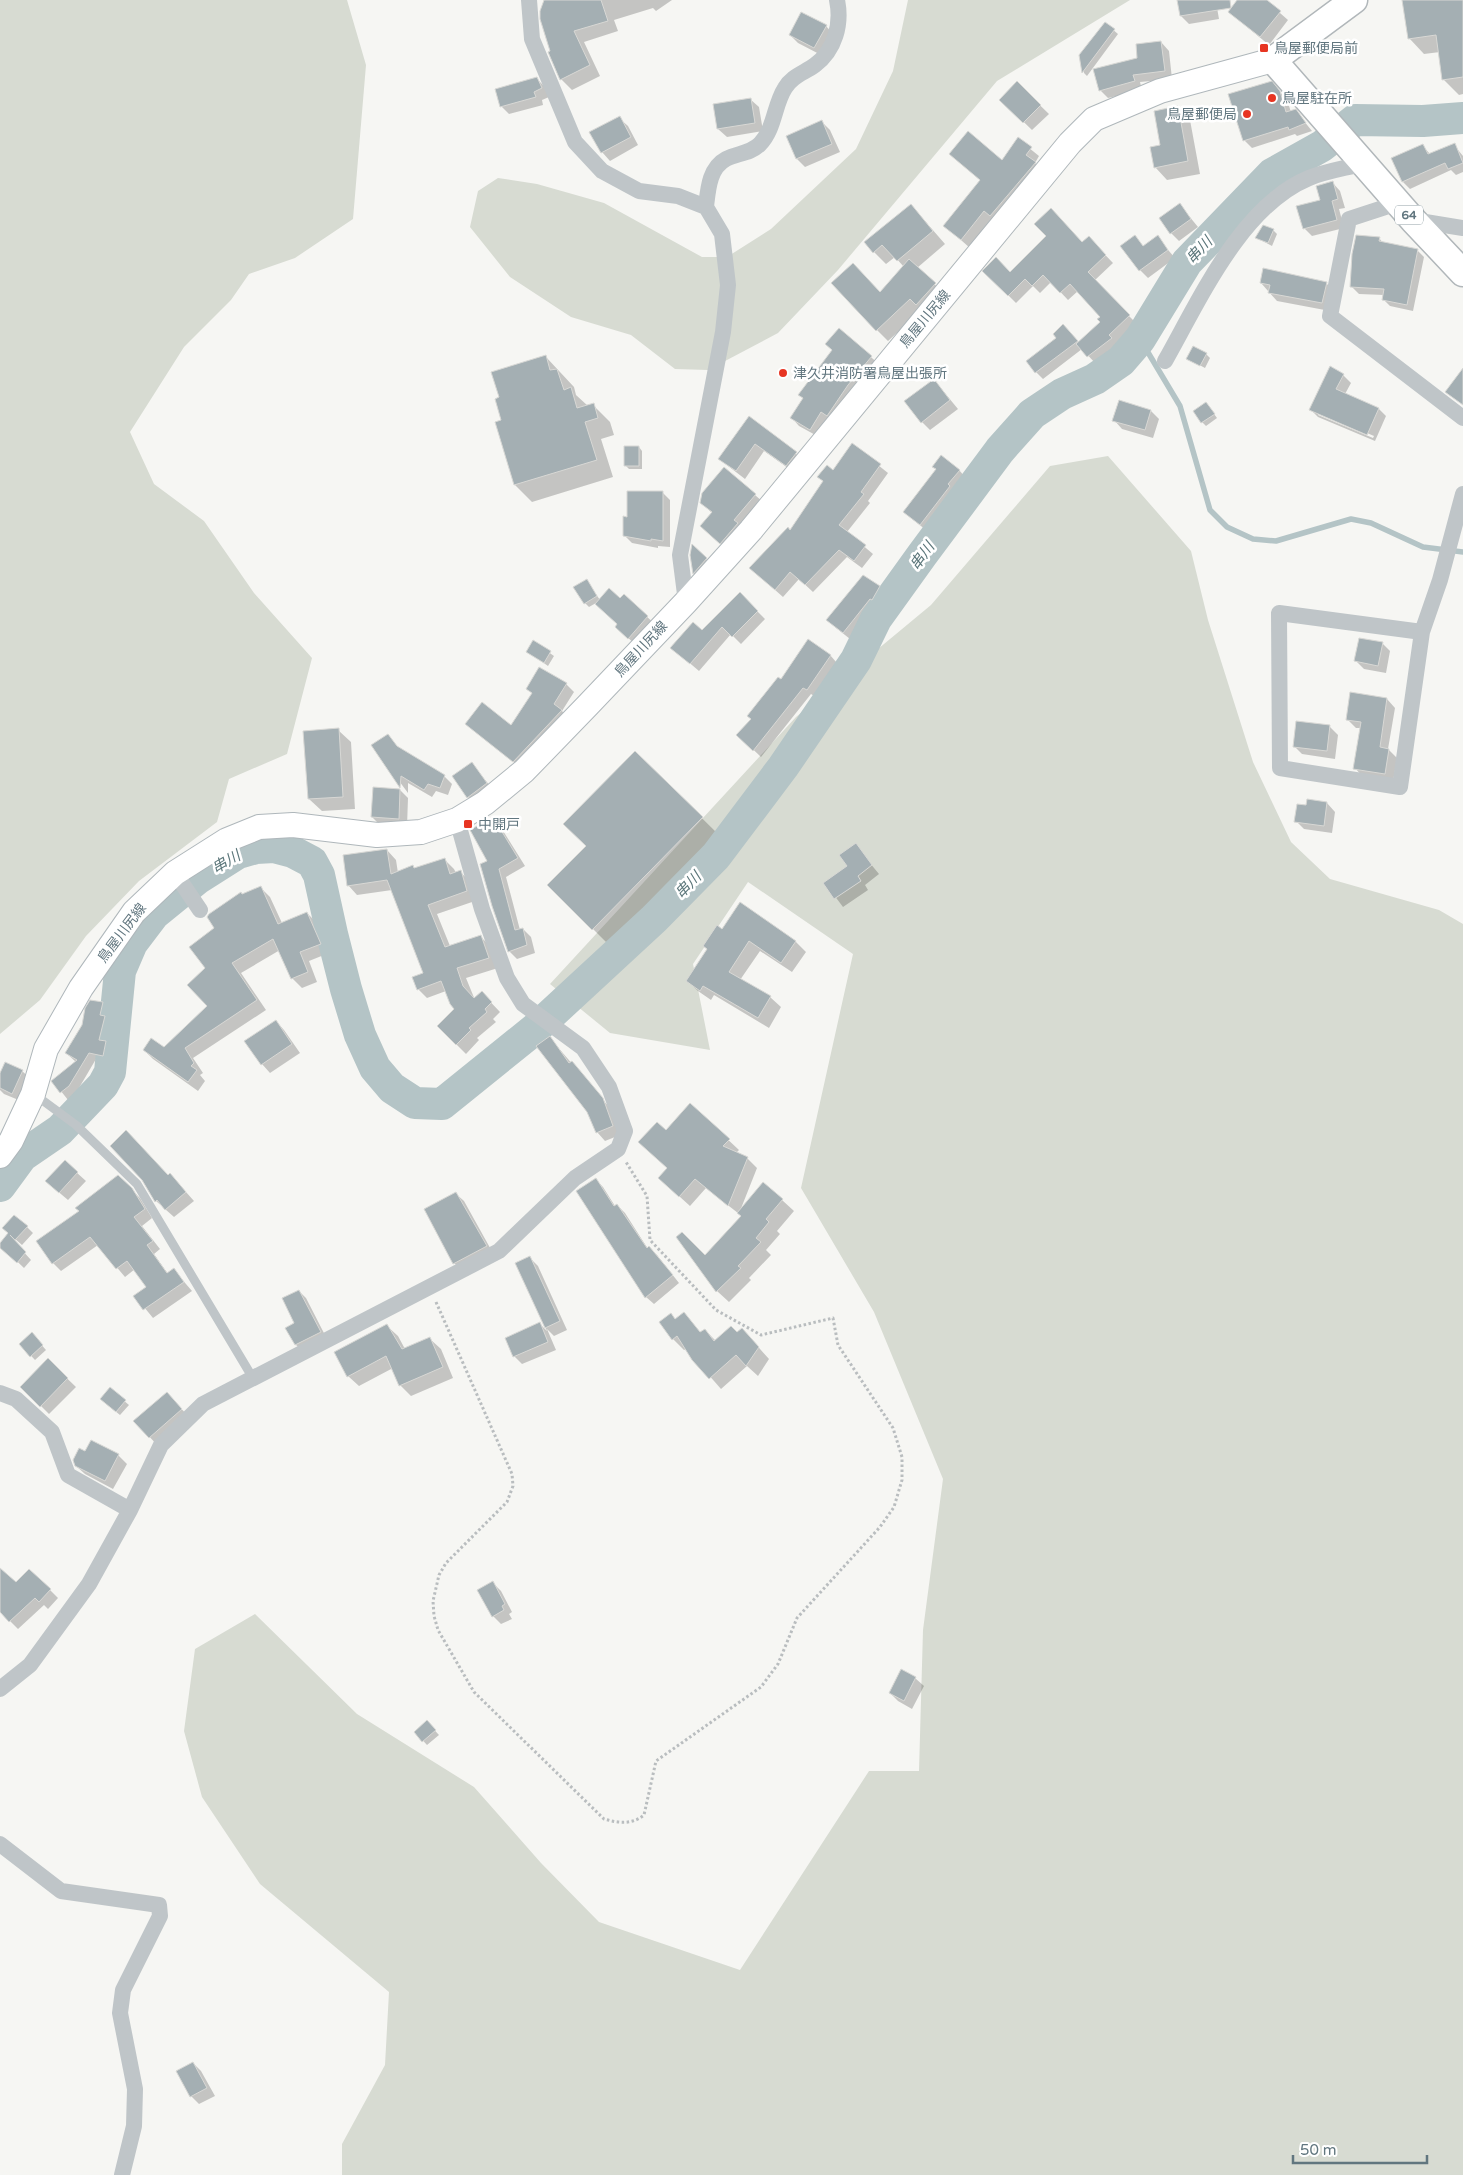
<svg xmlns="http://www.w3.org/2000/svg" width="1463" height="2175" font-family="'Varela Round','Noto Sans JP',sans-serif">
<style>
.green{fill:#d7dbd2}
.shadow{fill:#0003;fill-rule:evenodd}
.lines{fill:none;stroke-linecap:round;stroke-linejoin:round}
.stream{stroke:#b4c4c6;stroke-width:5.5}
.river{stroke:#b4c4c6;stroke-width:32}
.building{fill:#a4afb3;stroke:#d8d8d5}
.secondary-casing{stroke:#afb7bb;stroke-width:26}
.primary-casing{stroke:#b1b7ba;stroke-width:29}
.path{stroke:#b9bdbf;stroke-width:3;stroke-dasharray:2.5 2.5;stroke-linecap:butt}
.lane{stroke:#bfc5c8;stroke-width:9}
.street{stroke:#bfc5c8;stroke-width:16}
.secondary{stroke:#fff;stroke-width:24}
.primary{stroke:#fff;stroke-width:26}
.poi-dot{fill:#e73522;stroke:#fff;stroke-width:2}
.labels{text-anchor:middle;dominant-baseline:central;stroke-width:5;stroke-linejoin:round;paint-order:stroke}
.shield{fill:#fff;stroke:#909fa5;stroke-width:1}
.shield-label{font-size:12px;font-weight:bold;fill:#61767f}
.poi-label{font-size:14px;fill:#61767f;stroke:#fff;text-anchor:start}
.street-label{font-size:14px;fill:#61767f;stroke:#fff}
.water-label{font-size:15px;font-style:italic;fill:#5b767a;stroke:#fff}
</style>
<rect width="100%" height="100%" fill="#f6f6f3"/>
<path class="green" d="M0 0H347L366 65 353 219 295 258 249 274 231 300 184 347 130 432 154 484 204 521 254 593 312 658 287 754 229 779 217 822 139 881 86 936 40 1000 0 1034Z
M908 0H1130L997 81 838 270 778 333 708 370 675 369 631 335 571 317 510 277 470 227 478 191 498 178 537 184 604 203 702 257H727L771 229 856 149 893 71Z
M1108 456 1191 551 1208 620 1253 762 1291 842 1330 879 1439 910 1463 924V2175H342V2144L385 2065 389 1992 260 1884 202 1797 184 1731 195 1649 255 1614 357 1714 474 1787 541 1863 599 1922 740 1970 869 1771H919L923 1630 943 1479 874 1312 801 1188 853 954 748 882 693 964 710 1050 610 1033 550 984 796 717 931 605 1050 466Z"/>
<path class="shadow" d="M546 0H672L656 11 653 8 614 20 618 31 584 42 600 76 572 90 561 79 552 51Z
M1178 0H1214L1216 2 1219 19 1189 24 1181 16Z
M1239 0H1265L1288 20 1269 45 1229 12Z
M1403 0H1463V94L1459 95 1443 79 1440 52 1424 54 1409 38Z
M1105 23 1118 34 1087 76 1084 73 1080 56Z
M826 26 834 35 823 56 798 43 790 35Z
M1161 42 1169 51 1172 79 1140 82 1142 90 1108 98 1100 90Z
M537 79 545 87 549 97 542 100 543 105 509 114 501 106Z
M1017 83 1049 114 1032 130 1001 100Z
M1279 91 1287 100 1291 112 1295 110 1312 131 1297 136 1295 134 1252 148 1244 140Z
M750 99 759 107 763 131 727 137 718 129 714 105Z
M1178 107 1190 120 1200 174 1167 180 1155 167Z
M619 118 628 126 638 145 610 161 602 152Z
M822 122 830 130 840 152 805 167 797 159Z
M1018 139 1039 156 1035 163 1043 171 970 248 945 226 981 181 950 154 1002 161Z
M1422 145 1430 154 1454 145 1463 156V172L1456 175 1451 170 1410 189 1403 182 1393 159Z
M1332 182 1340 191 1345 208 1339 209 1344 228 1312 236 1304 228Z
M911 205 945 244 917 268 946 295 922 310 888 341 877 330 880 293 904 267 895 257 886 264 874 252Z
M1180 205 1198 227 1179 241 1171 233Z
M1273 230 1277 234 1272 246 1257 238Z
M1135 237 1144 247 1157 237 1175 258 1148 278 1140 270Z
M1089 238 1113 263 1094 281 1137 324 1116 343 1119 347 1096 364 1082 349 1043 379 1036 372 1058 338 1070 333 1079 342 1101 322 1102 317 1078 291 1068 300 1051 282 1040 293 1033 286 1016 303 984 271 1010 273 1083 244Z
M1379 238 1384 244 1417 250 1424 257 1413 311 1390 306 1383 299 1384 295 1359 294 1352 287Z
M1261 283H1326L1334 291 1330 311 1277 301Z
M839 330 879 364 819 437 799 426 792 418 833 350Z
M1206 354 1210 358 1205 368 1188 359Z
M546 357 574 387 576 395 588 406 593 405 610 422 614 435 601 439 613 477 532 502 515 485 503 421Z
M1343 375 1351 383 1345 394 1379 409 1386 416 1375 441 1318 417 1310 409ZM1318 412 1374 436 1373 438 1318 415Z
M934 380 958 409 930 430 922 422Z
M1206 403 1217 418 1206 426 1202 422Z
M1151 411 1159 419 1153 438 1122 429 1114 420Z
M749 418 805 461 795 473 764 451 745 479 719 459Z
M853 445 888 473 868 501 870 503 847 532 873 554 862 568 847 557 813 592 799 579 783 597 758 575Z
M639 447 642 451V469H629L625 465Z
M937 470H959L966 478 955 492 956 494 927 531 904 512Z
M663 493 670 500V547L658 546V548L632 543 624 535 628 519Z
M755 495 763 502 729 550 709 534 712 513 702 503Z
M693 546 713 566 700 580 694 574 691 555Z
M863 577 880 587 887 594 880 606 878 605 850 639 835 627Z
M587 581 600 600H620L624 596 656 625 637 646 625 635 619 625 596 603 589 607 585 603Z
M740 594 765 619 741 644 731 634 699 671 672 648 702 632Z
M534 642 554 656 548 666 528 652Z
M1382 643 1390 651 1386 673 1364 669 1356 661Z
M830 655 837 663 814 696 811 694 761 757 738 735 782 680Z
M566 684 574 692 562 711 569 719 522 769 466 724 511 727 533 694 528 689Z
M1387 699 1395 708 1388 749 1397 758 1393 782 1363 777 1355 768 1361 728H1356L1347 719Z
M1330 727 1338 735 1335 759 1302 754 1294 746Z
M338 730 351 742 355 809 322 811 309 799Z
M388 735 400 750 444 776 452 784 448 795 436 791 432 797 408 783V793L373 746Z
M635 752 719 835 610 946 549 885 587 846Z
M472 764 495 792 477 805 468 797Z
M400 790 408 798 407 827 380 825 372 817Z
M1308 801 1327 803 1335 812 1332 833 1304 829 1296 821 1307 807Z
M493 818 500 826 525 866 506 877 520 930 523 929 531 937 535 953 517 959 509 951 489 862Z
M855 845 879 874 865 885 868 890 843 907 825 883 849 866Z
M387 850 396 860 398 873 415 869 444 859 454 869 456 873 460 872 470 881 475 901 437 914 450 946 481 937 490 946 498 968 466 978 475 1000 482 993 500 1012 493 1019 496 1022 477 1038 479 1040 466 1054 438 1026 456 1009 446 991 427 998 418 989 424 974 392 890 357 895 348 885Z
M261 888 270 897 282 923 307 913 316 922 329 953 309 961 317 982 302 988 292 978 280 950 241 973 266 1010 193 1058 203 1073 200 1075 205 1081 198 1091 153 1059 144 1050 164 1049 209 1006 207 968 216 928 227 902 241 894 242 895Z
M740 904 796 942 806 952 792 972 760 951 740 980 770 997 781 1007 769 1028 714 995 711 1000 698 991 688 981Z
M102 1004 109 1011 107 1020 111 1025 107 1044 113 1050 110 1062 96 1059 76 1093 68 1100 53 1081 76 1062 66 1053Z
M276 1021 284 1030 300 1053 270 1073 262 1064Z
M550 1038 610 1108 620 1135 605 1141 597 1132Z
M22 1071 31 1079 21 1101 4 1094 0 1090V1076Z
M690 1104 739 1150 736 1153 747 1158 757 1168 740 1211 782 1200 794 1211 777 1231 780 1234 766 1250 771 1255 749 1278 751 1280 729 1302 717 1291 678 1237 705 1256 743 1217 706 1188 690 1206 659 1178 668 1168 666 1131Z
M65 1162 86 1181 68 1200 55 1189Z
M170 1174 194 1201 174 1217 156 1201Z
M118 1176 140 1198 152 1218 142 1226 160 1249 154 1254 168 1274 174 1270 192 1291 153 1318 135 1296 148 1287 135 1269 125 1277 98 1245 61 1271 53 1263 81 1212Z
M595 1179 603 1187 615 1206 617 1205 625 1213 648 1249 657 1255 679 1283 654 1304 646 1297 577 1191Z
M455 1193 464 1201 494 1255 462 1271 454 1263Z
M27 1227 33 1233 22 1245 14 1238 12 1239 31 1260 24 1268 0 1245 9 1234Z
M530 1258 538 1266 567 1330 554 1336 547 1329 556 1350 522 1364 514 1356 540 1324 547 1331 517 1264Z
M299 1291 306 1298 327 1339 303 1351 296 1345V1323Z
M671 1314 676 1320 684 1314 701 1333 705 1330 716 1341 738 1334 753 1341 769 1359 758 1376 747 1366 721 1389 686 1349 684 1350 673 1339Z
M387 1326 398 1336 405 1349 430 1339 441 1349 453 1378 411 1396 400 1385 393 1368 359 1386 348 1376Z
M32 1334 46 1350 35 1360 20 1344Z
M48 1360 76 1387 49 1414 22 1387Z
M110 1389 129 1405 120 1415 105 1403Z
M175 1402 190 1418 158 1446 135 1421Z
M92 1441 118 1455 127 1464 113 1489 85 1474 76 1466Z
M0 1570 17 1584 50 1590 58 1598 48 1609 44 1605 18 1629 0 1611Z
M493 1583 501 1591 512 1612 509 1614 512 1619 501 1624 493 1616Z
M915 1678 924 1686 912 1709 898 1701 890 1693Z
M427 1722 439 1735 427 1745 415 1732Z
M193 2063 201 2071 215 2096 199 2104 191 2096Z"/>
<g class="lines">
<path class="stream" d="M1140 339 1180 406 1210 510 1227 527 1253 539 1276 541 1351 519 1371 523 1423 547 1463 552"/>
<path class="river" d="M0 1186 22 1156 60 1130 103 1085 110 1072 120 971 132 943 154 914 197 879 238 853 256 848 274 847 293 852 312 862 319 875 332 934 346 989 360 1035 375 1068 392 1088 415 1103 442 1104 535 1029 654 919 716 856 783 767 856 660 876 619 922 555 1000 450 1032 414 1062 394 1095 379 1121 361 1140 339 1187 262 1272 174 1322 146 1355 120 1423 121 1463 118"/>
</g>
<path class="building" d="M544 0H601L608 21 574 31 590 65 560 80 548 52 550 51 540 19V11Z
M1177 0H1230L1231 8 1237 0H1267L1281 11 1260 37 1228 12 1231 8 1180 16Z
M1402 0H1463V77L1442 80 1436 35 1408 39Z
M801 12 827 25 814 48 789 35Z
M1105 22 1115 29 1082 73 1079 55Z
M1161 41 1165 71 1133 75 1135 81 1099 91 1093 69 1137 58 1136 44Z
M537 77 542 88 534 92 536 97 500 107 495 89Z
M1017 81 1041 105 1023 123 999 100Z
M1272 81 1280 91 1286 112 1296 109 1306 123 1289 130 1288 127 1243 141 1228 94Z
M751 98 755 123 717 129 713 104Z
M1178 106 1188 161 1154 168 1150 147 1160 145 1154 111Z
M620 116 631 137 601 153 589 132Z
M822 120 832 144 796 159 786 136Z
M968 131 1002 160 1018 137 1032 147 1026 155 1036 162 990 216 984 211 961 240 943 226 980 180 949 154Z
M1455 143 1463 163 1448 169 1445 163 1402 182 1391 158 1423 144 1428 154Z
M1333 181 1338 199 1332 201 1337 220 1303 229 1296 206 1320 200 1316 186Z
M1180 203 1191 219 1170 234 1159 218Z
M911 204 933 231 897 261 882 245 873 253 864 242Z
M1051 208 1082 242 1089 236 1106 255 1088 272 1130 315 1109 335 1112 338 1087 357 1076 344 1100 322 1097 319 1100 317 1070 284 1060 293 1043 275 1032 286 1025 279 1008 296 982 271 996 257 1010 272 1046 236 1034 224Z
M1263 225 1274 229 1268 243 1255 238Z
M1135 235 1143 246 1158 235 1168 250 1139 271 1120 246Z
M1356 235 1380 237 1379 241 1418 249 1407 305 1382 300 1384 289 1350 287 1352 254Z
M909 259 936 283 916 305 910 299 876 331 831 283 853 263 880 292Z
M1263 268 1327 282 1322 303 1268 293 1270 285 1260 283Z
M1063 324 1078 341 1035 373 1026 361 1056 338 1053 334Z
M839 328 872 356 848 385 827 416 821 412 810 430 790 418 803 398 798 395 832 350 825 344Z
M1193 346 1207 353 1200 366 1186 359Z
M546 355 550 370 557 369 564 390 571 387 577 408 594 403 598 418 585 422 597 460 514 485 495 422 501 420 495 399 499 397 491 372Z
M1330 366 1344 374 1336 389 1379 408 1367 435 1309 410Z
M1463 368V405L1445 392Z
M934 379 950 400 921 423 904 401Z
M1119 400 1151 410 1145 430 1112 421Z
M1206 402 1215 414 1201 423 1193 411Z
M749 416 797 452 786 466 755 444 736 471 718 459Z
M852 443 881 464 861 492 864 494 839 525 866 545 854 561 839 550 805 585 790 572 775 590 749 568 788 527 790 530 823 481 817 477 827 465 833 470Z
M624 446H639V466H624Z
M941 455 960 470 948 484 950 486 920 525 903 512 936 469 932 467Z
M724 467 756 494 734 520 738 523 720 544 700 526 712 512 700 503 702 493Z
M627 491H663V541L651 539V541L623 536V516L627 517Z
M692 544 707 558 693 574 690 555Z
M863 575 880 586 872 600 870 599 843 633 826 620Z
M587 579 597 596 584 604 573 587Z
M609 588 620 598 624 594 648 616 628 639 615 627 617 624 595 604Z
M740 592 758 611 732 637 722 627 690 664 670 648 693 622 702 630Z
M1359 638 1383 642 1378 666 1354 661Z
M808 639 831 655 807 690 803 688 753 751 736 735 751 719 747 716 778 677 781 679Z
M533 640 551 651 544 663 526 652Z
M539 667 567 683 554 704 562 710 513 762 465 724 482 702 511 725 532 693 526 689Z
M1350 692 1387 698 1380 747 1389 749 1385 774 1353 769 1361 722 1346 720Z
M1296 721 1330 725 1327 751 1293 747Z
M339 728 343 797 308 799 303 731Z
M388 734 397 746 445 775 440 788 428 784 424 790 401 776 400 788 371 745Z
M635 751 703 817 592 930 547 885 586 846 563 824Z
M472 762 487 783 467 798 452 776Z
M373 787 400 789 399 819 371 817Z
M1307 799 1327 802 1324 826 1294 822 1297 804 1306 805Z
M493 817 518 858 499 869 515 930 523 928 527 945 508 952 492 906 480 864 487 861 470 830Z
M856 843 872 865 858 876 861 881 834 899 823 883 847 866 839 855Z
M387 849 391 874 413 865 414 868 445 858 450 874 461 870 467 891 428 905 445 947 481 935 489 958 457 968 463 986 474 998 482 991 492 1002 485 1009 487 1012 469 1028 471 1030 456 1045 437 1026 454 1009 450 1004 441 981 417 990 412 977 423 973 387 880 347 886 343 855Z
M261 886 278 924 307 912 321 944 300 952 308 972 291 979 273 939 232 963 257 1000 185 1048 194 1063 191 1066 197 1070 188 1082 143 1050 151 1038 164 1047 207 1006 187 985 205 968 189 947 214 928 207 917 209 914 241 892 242 894Z
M740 902 796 941 781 963 749 941 729 972 771 996 758 1018 703 986 700 991 686 981 707 949 703 946 717 925 722 929Z
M90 1000 103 1002 100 1015 105 1016 99 1040 106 1041 103 1056 89 1053 69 1086 60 1093 51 1081 77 1060 65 1053 82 1025 85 1008Z
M276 1020 292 1044 261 1065 244 1041Z
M550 1036 569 1063 572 1061 603 1098 613 1126 596 1133 587 1112 536 1046Z
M5 1062 23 1070 12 1094 0 1088V1073Z
M690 1103 730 1139 723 1146 748 1157 728 1206 695 1179 679 1197 658 1178 667 1168 638 1142 657 1122 666 1130Z
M126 1130 168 1175 170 1173 186 1192 165 1210 157 1200 155 1202 142 1180 110 1146Z
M65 1160 78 1172 59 1193 45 1181Z
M118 1175 132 1188 145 1209 134 1217 153 1241 147 1245 167 1273 174 1268 184 1282 143 1310 133 1296 146 1287 127 1261 116 1269 90 1237 52 1264 36 1241 79 1211 75 1208Z
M596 1178 614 1206 617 1204 647 1248 649 1246 673 1275 645 1298 576 1191Z
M763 1182 783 1199 766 1219 769 1222 756 1238 761 1242 738 1266 741 1268 716 1292 676 1237 682 1232 705 1255 741 1216 737 1213Z
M456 1192 487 1246 453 1264 424 1209Z
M14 1215 28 1226 15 1240 10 1235 26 1252 17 1263 0 1248V1243L8 1233 2 1228Z
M530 1256 560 1321 545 1328 515 1263Z
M299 1290 321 1332 295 1345 285 1328 294 1323 282 1298Z
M684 1312 700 1332 705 1329 714 1341 731 1326 737 1332 742 1328 759 1347 746 1366 736 1355 709 1379 692 1360 677 1336 672 1340 659 1322 671 1313 675 1319Z
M540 1322 548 1342 513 1357 505 1338Z
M387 1324 402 1349 430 1337 443 1367 399 1386 386 1356 347 1377 334 1352Z
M32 1332 43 1345 30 1357 19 1344Z
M48 1358 68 1378 40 1407 20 1387Z
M110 1387 126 1400 116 1412 100 1399Z
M167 1392 182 1409 149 1438 133 1421Z
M91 1440 119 1454 105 1481 75 1466 73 1460 79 1448 85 1451Z
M0 1568 16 1582 29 1569 51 1589 39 1602 35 1598 9 1622 0 1612Z
M493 1581 505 1604 502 1606 504 1610 492 1617 477 1590Z
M901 1669 916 1677 904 1701 889 1693Z
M427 1720 436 1730 422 1742 414 1732Z
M193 2062 207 2088 190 2097 176 2071Z"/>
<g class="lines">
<defs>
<path id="secondary" d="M0 1156 11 1141 33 1094 46 1049 81 988 134 912 175 873 227 840 259 827 293 825 377 835 421 832 457 820 485 803 524 771 588 705 686 602 751 530 1070 143 1094 119 1160 91 1273 60"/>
<path id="primary" d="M1354 0 1273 60 1413 220 1463 273"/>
</defs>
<use href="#secondary" class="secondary-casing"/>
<use href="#primary" class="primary-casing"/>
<path class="path" d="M436 1302 512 1474 513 1486 507 1502 446 1563 439 1575 433 1601 434 1616 438 1630 474 1692 604 1819C618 1823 632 1825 644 1815L656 1761 761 1687 778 1664 797 1618 880 1527 894 1507 902 1480V1457L893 1428 838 1345 833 1318 761 1335 716 1310 650 1240 647 1196 626 1162"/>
<path class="lane" d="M34 1094 76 1125 137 1184 254 1380"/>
<path class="street" d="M529 0 532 39 575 142 602 171 639 191 678 196 706 207 722 234 728 285 723 332 680 555 686 602
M1398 203 1349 219 1330 316 1463 418
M706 207C708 190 709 168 726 159 737 153 750 154 760 144 775 128 774 105 785 88 792 76 804 73 815 65 835 50 842 24 837 0
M1413 220 1463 228
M1165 361C1199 301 1241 206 1309 178 1326 171 1347 168 1365 163
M1422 632 1279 613 1280 768 1400 787 1422 632 1440 580 1463 494
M175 873 200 910
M0 1393 16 1399 52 1432 68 1475 130 1510
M0 1689 30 1665 89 1584 130 1510 161 1445 203 1404 499 1251 575 1178 618 1149 625 1131 609 1087 583 1048 523 1004 507 978 482 909 457 820
M0 1844 61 1891 159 1905 160 1916 123 1990 120 2013 135 2089 134 2126 122 2175"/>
<use href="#secondary" class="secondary"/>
<use href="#primary" class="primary"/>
</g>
<g class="poi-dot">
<rect x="1259" y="43" width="10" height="10" rx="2.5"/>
<circle cx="1272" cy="98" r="5"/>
<circle cx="1247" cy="114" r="5"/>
<circle cx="783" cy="373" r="5"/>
<rect x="463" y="819" width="10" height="10" rx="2.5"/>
</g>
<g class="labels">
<rect class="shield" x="1395" y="205.5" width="28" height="19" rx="4"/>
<g class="shield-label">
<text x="1409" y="215">64</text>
</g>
<g class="poi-label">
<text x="1274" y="48">鳥屋郵便局前</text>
<text x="1282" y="98">鳥屋駐在所</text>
<text x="1237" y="114" text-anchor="end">鳥屋郵便局</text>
<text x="793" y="373">津久井消防署鳥屋出張所</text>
<text x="478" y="824">中開戸</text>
</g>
<g class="street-label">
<text transform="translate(925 319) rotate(-50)">鳥屋川尻線</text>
<text transform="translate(641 649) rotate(-47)">鳥屋川尻線</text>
<text transform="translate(122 933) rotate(-53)">鳥屋川尻線</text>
</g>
<g class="water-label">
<text transform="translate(1199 250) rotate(-47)">串川</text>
<text transform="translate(922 556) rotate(-54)">串川</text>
<text transform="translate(226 862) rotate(-30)">串川</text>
<text transform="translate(688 885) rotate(-46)">串川</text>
</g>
</g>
<path d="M1293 2155v8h134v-8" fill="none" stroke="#61767f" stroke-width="2.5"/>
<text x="1300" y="2155" font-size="15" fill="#61767f" stroke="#ffffff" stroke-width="4" paint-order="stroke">50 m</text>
</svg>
